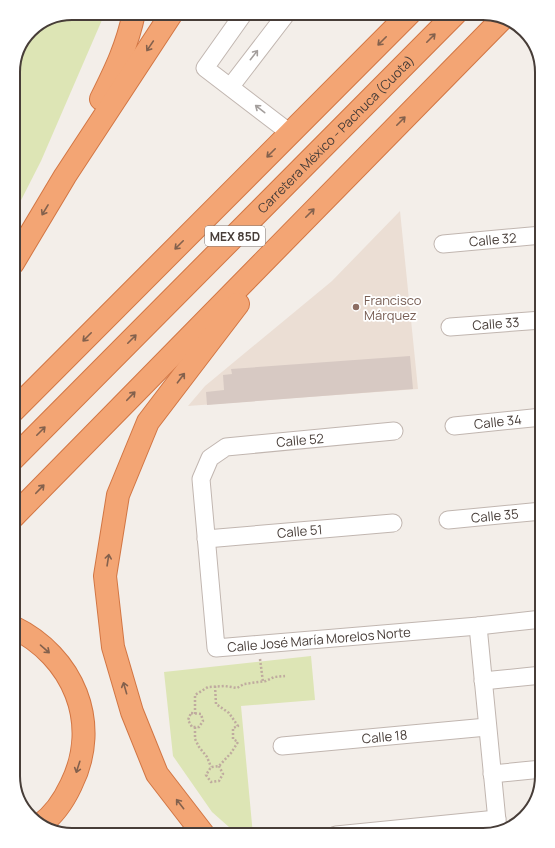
<svg xmlns="http://www.w3.org/2000/svg" width="555" height="848" font-family="Manrope,sans-serif">
<style>
.education{fill:#ebded4}
.green{fill:#dde5b5}
.building{fill:#d7c9c3}
.lines{fill:none;stroke-linecap:round;stroke-linejoin:round}
.minor-casing{stroke:#c1b6b0;stroke-width:19}
.highway-casing{stroke:#d27644;stroke-width:24}
.path{stroke:#bfab9f;stroke-width:2.5;stroke-dasharray:2 2;stroke-linecap:butt}
.minor{stroke:#fff;stroke-width:17}
.highway{stroke:#f3a574;stroke-width:22}
.oneway{stroke:#83614d}
.oneway2{stroke:#a39e9c}
.education-dot{fill:#8d6e63;stroke:#fff;stroke-width:1.5}
.labels{text-anchor:middle;dominant-baseline:central;stroke-width:3.5;stroke-linejoin:round;paint-order:stroke}
.shield{fill:#fff;stroke:#7e7774;stroke-width:1}
.shield-label{font-size:12px;font-weight:bold;fill:#473d38}
.street-label{font-size:13px;fill:#473d38;stroke:#fff}
.education-label{font-size:13px;fill:#785e54;stroke:#fff;text-anchor:start}
.rim{fill:none;stroke:#473d38;stroke-width:2}
</style>
<rect width="100%" height="100%" fill="#f3eee9"/>
<path class="education" d="M400 211 418 389 188 406 205 386 332 281Z"/>
<path class="green" d="M72 13H105L41 161 13 216V68L30 30Z
M311 656 315 700 241 706 253 835H238L212 812 173 756 164 672Z"/>
<path class="building" d="M410 356 413 389 207 405 206 392 224 390 223 375 232 374 231 369Z"/>
<g class="lines">
<defs>
<g id="minor">
<path d="M244 13 205 68 290 133"/>
<path d="M231 86 287 13"/>
<path id="s1" d="M443 244 542 235"/>
<path id="s2" d="M450 327 542 320"/>
<path id="s3" d="M454 426 542 417"/>
<path id="s4" d="M394 431 226 447 210 458 201 479 216 648 478 626 542 619"/>
<path id="s5" d="M448 520 542 511"/>
<path id="s6" d="M206 539 393 523"/>
<path d="M478 626 498 831"/>
<path d="M483 681 542 675"/>
<path id="s7" d="M282 746 487 727"/>
<path d="M492 774 542 769"/>
<path d="M336 835 497 819"/>
</g>
<g id="highway">
<path d="M101 99C116 69 127 46 134 13"/>
<path d="M13 263 65 176 172 13"/>
<path d="M13 411 410 13"/>
<path id="s8" d="M13 459 456 13"/>
<path d="M13 517 503 18"/>
<path d="M13 627C73 656 102 723 71 785 64 800 54 815 40 825"/>
<path d="M204 835 157 774 132 712 113 647 105 576 118 495 148 422 238 304"/>
</g>
</defs>
<use href="#minor" class="minor-casing"/>
<use href="#highway" class="highway-casing"/>
<path class="path" d="M260 659 263 682
M215 686 216 704 229 713 238 726 233 728V739L238 742 231 753 219 766 211 767 206 775 211 782 219 781 223 774 219 766
M191 713 201 714 203 721 199 727H192L188 720Z
M195 714V695L208 687 225 686 237 688 244 684 266 681 274 677 285 676
M195 727V739L199 747 207 757 211 767"/>
<use href="#minor" class="minor"/>
<use href="#highway" class="highway"/>
</g>
<defs><path id="oneway-shaft" d="M-6 0H5M1.5-3L5.5 0L1.5 3" fill="none" stroke-width="1.6" stroke-linecap="round" stroke-linejoin="round"/></defs>
<g class="oneway">
<use href="#oneway-shaft" transform="translate(431 38) rotate(-45)"/>
<use href="#oneway-shaft" transform="translate(382 41) rotate(135)"/>
<use href="#oneway-shaft" transform="translate(150 46) rotate(124)"/>
<use href="#oneway-shaft" transform="translate(401 121) rotate(-45)"/>
<use href="#oneway-shaft" transform="translate(271 153) rotate(135)"/>
<use href="#oneway-shaft" transform="translate(45 210) rotate(121)"/>
<use href="#oneway-shaft" transform="translate(310 213) rotate(-45)"/>
<use href="#oneway-shaft" transform="translate(179 245) rotate(135)"/>
<use href="#oneway-shaft" transform="translate(87 337) rotate(135)"/>
<use href="#oneway-shaft" transform="translate(132 339) rotate(-45)"/>
<use href="#oneway-shaft" transform="translate(181 378) rotate(-53)"/>
<use href="#oneway-shaft" transform="translate(131 396) rotate(-46)"/>
<use href="#oneway-shaft" transform="translate(41 431) rotate(-45)"/>
<use href="#oneway-shaft" transform="translate(40 489) rotate(-46)"/>
<use href="#oneway-shaft" transform="translate(108 560) rotate(-81)"/>
<use href="#oneway-shaft" transform="translate(45 649) rotate(41)"/>
<use href="#oneway-shaft" transform="translate(125 688) rotate(-106)"/>
<use href="#oneway-shaft" transform="translate(78 767) rotate(108)"/>
<use href="#oneway-shaft" transform="translate(180 804) rotate(-128)"/>
</g>
<g class="oneway2">
<use href="#oneway-shaft" transform="translate(254 55) rotate(-52)"/>
<use href="#oneway-shaft" transform="translate(260 109) rotate(-142)"/>
</g>
<circle class="education-dot" cx="356" cy="307" r="4"/>
<g class="labels">
<rect class="shield" x="205" y="226" width="60" height="20" rx="3"/>
<g class="shield-label">
<text x="235" y="236">MEX 85D</text>
</g>
<g class="street-label">
<text stroke="none"><textPath href="#s8" startOffset="458">Carretera México - Pachuca (Cuota)</textPath></text>
<text stroke="none"><textPath href="#s1" startOffset="50">Calle 32</textPath></text>
<text stroke="none"><textPath href="#s2" startOffset="46">Calle 33</textPath></text>
<text stroke="none"><textPath href="#s3" startOffset="44">Calle 34</textPath></text>
<text transform="translate(300 440) rotate(-5)">Calle 52</text>
<text stroke="none"><textPath href="#s5" startOffset="47">Calle 35</textPath></text>
<text stroke="none"><textPath href="#s6" startOffset="94">Calle 51</textPath></text>
<text stroke="none"><textPath href="#s4" startOffset="484">Calle José María Morelos Norte</textPath></text>
<text stroke="none"><textPath href="#s7" startOffset="103">Calle 18</textPath></text>
</g>
<g class="education-label">
<text x="364" y="300">Francisco<tspan x="364" dy="15">Márquez</tspan></text>
</g>
</g>
<path d="M0 0H555V848H0ZM72 20H483A52 52 0 0 1 535 72V776A52 52 0 0 1 483 828H72A52 52 0 0 1 20 776V72A52 52 0 0 1 72 20Z" fill="#fff" fill-rule="evenodd"/>
<path class="rim" d="M72 20H483A52 52 0 0 1 535 72V776A52 52 0 0 1 483 828H72A52 52 0 0 1 20 776V72A52 52 0 0 1 72 20Z"/>
</svg>
